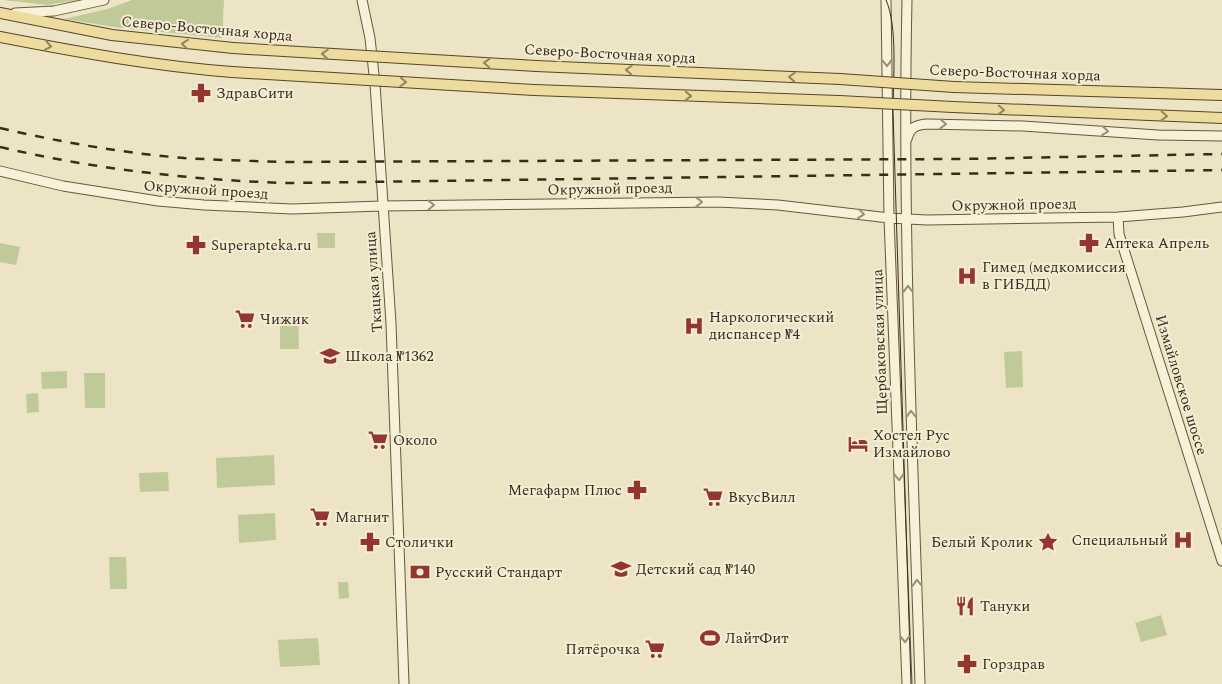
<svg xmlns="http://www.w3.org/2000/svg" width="1222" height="684" font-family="Spectral,serif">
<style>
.green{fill:#c0ca99}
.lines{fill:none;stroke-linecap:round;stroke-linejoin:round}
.secondary-casing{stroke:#68573e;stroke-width:11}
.primary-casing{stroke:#54442f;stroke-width:12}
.secondary{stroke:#f7f1d7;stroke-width:9}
.primary{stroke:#eedc9e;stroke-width:10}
.tram{stroke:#372c1f;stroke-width:1}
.rail{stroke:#372c1f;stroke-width:2.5;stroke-dasharray:9 9;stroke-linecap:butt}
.primary-bridge-casing{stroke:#54442f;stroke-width:12;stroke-linecap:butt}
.primary-bridge{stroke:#eedc9e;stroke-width:10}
.oneway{stroke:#92845e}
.oneway2{stroke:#978e7b}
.labels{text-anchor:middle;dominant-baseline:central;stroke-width:4;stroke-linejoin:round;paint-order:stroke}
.street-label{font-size:15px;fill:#372c1f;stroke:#f4edd3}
.poi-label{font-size:15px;fill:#372c1f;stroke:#f4edd3;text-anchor:start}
</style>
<rect width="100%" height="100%" fill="#ece4c4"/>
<path class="green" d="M3 0H78L47 5Z
M132 0H224L222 38 121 28 64 19 107 9Z
M317 233H335V248H318Z
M0 243 20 247 16 265 0 262Z
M298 315 299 349H280V316Z
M1022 351 1023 387 1006 388 1004 352Z
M67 371V388L42 389 41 372Z
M84 373H105V408H85Z
M38 393 39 412 27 413 26 394Z
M274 455 275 485 217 488 216 458Z
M168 472 169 491 140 492 139 473Z
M275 513 276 540 239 543 238 515Z
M109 557H126L127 589H110Z
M338 582H348L349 598 339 599Z
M1161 615 1167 635 1141 642 1135 623Z
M318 638 320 665 280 667 278 640Z"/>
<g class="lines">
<defs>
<path id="secondary" d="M362 0 370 38 375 84 391 323 404 684
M886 0 889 218 907 684
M907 0C902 228 913 456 920 684
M15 13 54 11 104 0
M907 139C910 127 916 125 927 124L1023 126 1158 135 1222 136
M0 171 63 186 158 201 204 205 292 209 382 206 718 202 778 205 889 218 927 220 1118 217 1183 212 1222 207
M1118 217 1119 234 1222 561"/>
<path id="primary" d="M0 13 112 35 233 48
M0 37C77 52 154 66 232 72
M536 66 840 79
M954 87 1222 95
M534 90 839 101
M953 107 1222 118"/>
</defs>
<use href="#secondary" class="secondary-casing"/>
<use href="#primary" class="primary-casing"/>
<use href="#secondary" class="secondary"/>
<use href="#primary" class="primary"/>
<path class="tram" d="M886 0C898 26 893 82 893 112L911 684"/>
<path class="rail" d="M0 128C60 142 122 153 184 158 218 160 252 161 286 162L960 159 1222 154
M0 147C94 169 191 180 287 183L1222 170"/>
<defs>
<path id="primary-bridge" d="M233 48 536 66
M232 72 534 90
M840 79 954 87
M839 101 953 107"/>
</defs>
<use href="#primary-bridge" class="primary-bridge-casing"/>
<use href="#primary-bridge" class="primary-bridge"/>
</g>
<defs><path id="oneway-chevron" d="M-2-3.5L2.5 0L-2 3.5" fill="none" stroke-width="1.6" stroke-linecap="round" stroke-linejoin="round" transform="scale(1.25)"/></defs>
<g class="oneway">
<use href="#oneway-chevron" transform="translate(185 44) rotate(-174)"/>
<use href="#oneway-chevron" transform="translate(48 46) rotate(11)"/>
<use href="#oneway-chevron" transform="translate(325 54) rotate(-177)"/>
<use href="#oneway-chevron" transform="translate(487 63) rotate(-177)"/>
<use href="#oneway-chevron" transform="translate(629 70) rotate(-177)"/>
<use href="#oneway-chevron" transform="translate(792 77) rotate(-177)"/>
<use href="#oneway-chevron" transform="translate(403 82) rotate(3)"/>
<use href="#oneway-chevron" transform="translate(688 96) rotate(2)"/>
<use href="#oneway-chevron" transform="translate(1001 110) rotate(3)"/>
<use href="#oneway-chevron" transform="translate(1164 116) rotate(3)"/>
</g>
<g class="oneway2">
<use href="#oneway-chevron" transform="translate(887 63) rotate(89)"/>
<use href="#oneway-chevron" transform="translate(943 124) rotate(3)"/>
<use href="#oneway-chevron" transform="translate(1105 131) rotate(4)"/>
<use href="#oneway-chevron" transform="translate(699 202)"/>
<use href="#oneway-chevron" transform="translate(431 205) rotate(-1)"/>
<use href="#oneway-chevron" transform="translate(861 214) rotate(7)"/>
<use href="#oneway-chevron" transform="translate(908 289) rotate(-91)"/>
<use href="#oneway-chevron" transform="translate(911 414) rotate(-92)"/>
<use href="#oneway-chevron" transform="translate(899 477) rotate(88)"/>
<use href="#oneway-chevron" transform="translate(917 583) rotate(-92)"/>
<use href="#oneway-chevron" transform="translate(905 639) rotate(88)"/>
</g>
<defs>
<symbol id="pharmacy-bare" viewBox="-9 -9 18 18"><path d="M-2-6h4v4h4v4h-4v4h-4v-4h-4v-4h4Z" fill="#93362e" stroke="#f4edd3" stroke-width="2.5" paint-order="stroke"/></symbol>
<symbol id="hospital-bare" viewBox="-9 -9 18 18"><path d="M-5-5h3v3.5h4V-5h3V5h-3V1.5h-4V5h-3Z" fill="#93362e" stroke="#f4edd3" stroke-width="2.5" paint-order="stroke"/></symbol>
<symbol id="supermarket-bare" viewBox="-9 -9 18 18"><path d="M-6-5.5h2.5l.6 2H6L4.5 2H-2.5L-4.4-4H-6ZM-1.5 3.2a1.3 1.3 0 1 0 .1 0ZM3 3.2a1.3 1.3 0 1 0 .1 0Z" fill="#93362e" stroke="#f4edd3" stroke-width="2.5" paint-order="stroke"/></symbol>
<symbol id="school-bare" viewBox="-9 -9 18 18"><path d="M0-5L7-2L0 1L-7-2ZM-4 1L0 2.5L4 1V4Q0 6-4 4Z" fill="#93362e" stroke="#f4edd3" stroke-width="2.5" paint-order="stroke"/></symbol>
<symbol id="hotel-bare" viewBox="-9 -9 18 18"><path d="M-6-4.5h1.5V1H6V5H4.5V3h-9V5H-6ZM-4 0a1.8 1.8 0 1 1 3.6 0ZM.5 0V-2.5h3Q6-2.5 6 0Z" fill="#93362e" stroke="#f4edd3" stroke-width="2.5" paint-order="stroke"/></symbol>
<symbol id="sight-bare" viewBox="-9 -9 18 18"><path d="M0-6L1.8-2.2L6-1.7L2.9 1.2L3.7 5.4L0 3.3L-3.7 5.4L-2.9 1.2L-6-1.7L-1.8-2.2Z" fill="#93362e" stroke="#f4edd3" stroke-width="2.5" paint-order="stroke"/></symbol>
<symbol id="bank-bare" viewBox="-9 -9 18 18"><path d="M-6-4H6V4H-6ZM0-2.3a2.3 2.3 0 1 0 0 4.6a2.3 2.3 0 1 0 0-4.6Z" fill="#93362e" stroke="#f4edd3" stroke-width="2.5" paint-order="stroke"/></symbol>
<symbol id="restaurant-bare" viewBox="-9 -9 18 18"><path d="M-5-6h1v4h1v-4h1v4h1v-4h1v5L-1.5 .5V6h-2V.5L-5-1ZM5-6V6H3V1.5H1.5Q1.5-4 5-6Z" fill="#93362e" stroke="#f4edd3" stroke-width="2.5" paint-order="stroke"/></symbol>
<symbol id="stadium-bare" viewBox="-9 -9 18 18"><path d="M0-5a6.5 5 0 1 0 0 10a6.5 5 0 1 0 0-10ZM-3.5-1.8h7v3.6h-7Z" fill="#93362e" stroke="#f4edd3" stroke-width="2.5" paint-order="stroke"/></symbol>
</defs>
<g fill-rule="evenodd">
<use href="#pharmacy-bare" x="187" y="79" width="28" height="28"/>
<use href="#pharmacy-bare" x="1075" y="229" width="28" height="28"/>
<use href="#pharmacy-bare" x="182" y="231" width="28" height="28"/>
<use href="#hospital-bare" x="953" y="262" width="28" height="28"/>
<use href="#supermarket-bare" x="231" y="305" width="28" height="28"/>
<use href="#hospital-bare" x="680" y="312" width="28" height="28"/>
<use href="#school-bare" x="316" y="342" width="28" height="28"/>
<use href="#supermarket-bare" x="364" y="426" width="28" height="28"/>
<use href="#hotel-bare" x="844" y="430" width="28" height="28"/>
<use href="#pharmacy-bare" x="623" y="476" width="28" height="28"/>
<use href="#supermarket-bare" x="699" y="483" width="28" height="28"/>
<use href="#supermarket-bare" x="306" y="503" width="28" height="28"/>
<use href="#hospital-bare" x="1169" y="526" width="28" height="28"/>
<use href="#pharmacy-bare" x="356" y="528" width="28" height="28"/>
<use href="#sight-bare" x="1034" y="528" width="28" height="28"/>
<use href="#school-bare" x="607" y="555" width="28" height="28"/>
<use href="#bank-bare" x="406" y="558" width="28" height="28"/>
<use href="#restaurant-bare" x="951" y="592" width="28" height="28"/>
<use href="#stadium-bare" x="696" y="624" width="28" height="28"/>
<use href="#supermarket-bare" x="641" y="635" width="28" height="28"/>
<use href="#pharmacy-bare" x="953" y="650" width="28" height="28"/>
</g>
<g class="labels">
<g class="street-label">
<text transform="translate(207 29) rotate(5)">Северо-Восточная хорда</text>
<text transform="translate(610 54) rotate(3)">Северо-Восточная хорда</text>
<text transform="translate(1015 73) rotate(2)">Северо-Восточная хорда</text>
<text transform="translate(610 189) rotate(-1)">Окружной проезд</text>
<text transform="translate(206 190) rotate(4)">Окружной проезд</text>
<text transform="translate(1014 205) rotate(-1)">Окружной проезд</text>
<text transform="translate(374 282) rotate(-94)">Ткацкая улица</text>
<text transform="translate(880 342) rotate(-92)">Щербаковская улица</text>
<text transform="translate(1181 385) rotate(73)">Измайловское шоссе</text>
</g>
<g class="poi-label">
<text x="216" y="93">ЗдравСити</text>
<text x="1104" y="243">Аптека Апрель</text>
<text x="211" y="245">Superapteka.ru</text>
<text x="982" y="267">Гимед (медкомиссия<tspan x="982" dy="17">в ГИБДД)</tspan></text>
<text x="709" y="317">Наркологический<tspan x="709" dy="17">диспансер №4</tspan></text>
<text x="260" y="319">Чижик</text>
<text x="345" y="356">Школа №1362</text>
<text x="873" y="435">Хостел Рус<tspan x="873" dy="17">Измайлово</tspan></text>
<text x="393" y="440">Около</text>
<text x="622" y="490" text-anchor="end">Мегафарм Плюс</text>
<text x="728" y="497">ВкусВилл</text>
<text x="335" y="517">Магнит</text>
<text x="1168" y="540" text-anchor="end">Специальный</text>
<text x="385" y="542">Столички</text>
<text x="1033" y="542" text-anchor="end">Белый Кролик</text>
<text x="636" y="569">Детский сад №140</text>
<text x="435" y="572">Русский Стандарт</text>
<text x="980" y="606">Тануки</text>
<text x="725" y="638">ЛайтФит</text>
<text x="640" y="649" text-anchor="end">Пятёрочка</text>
<text x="982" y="664">Горздрав</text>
</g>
</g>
</svg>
